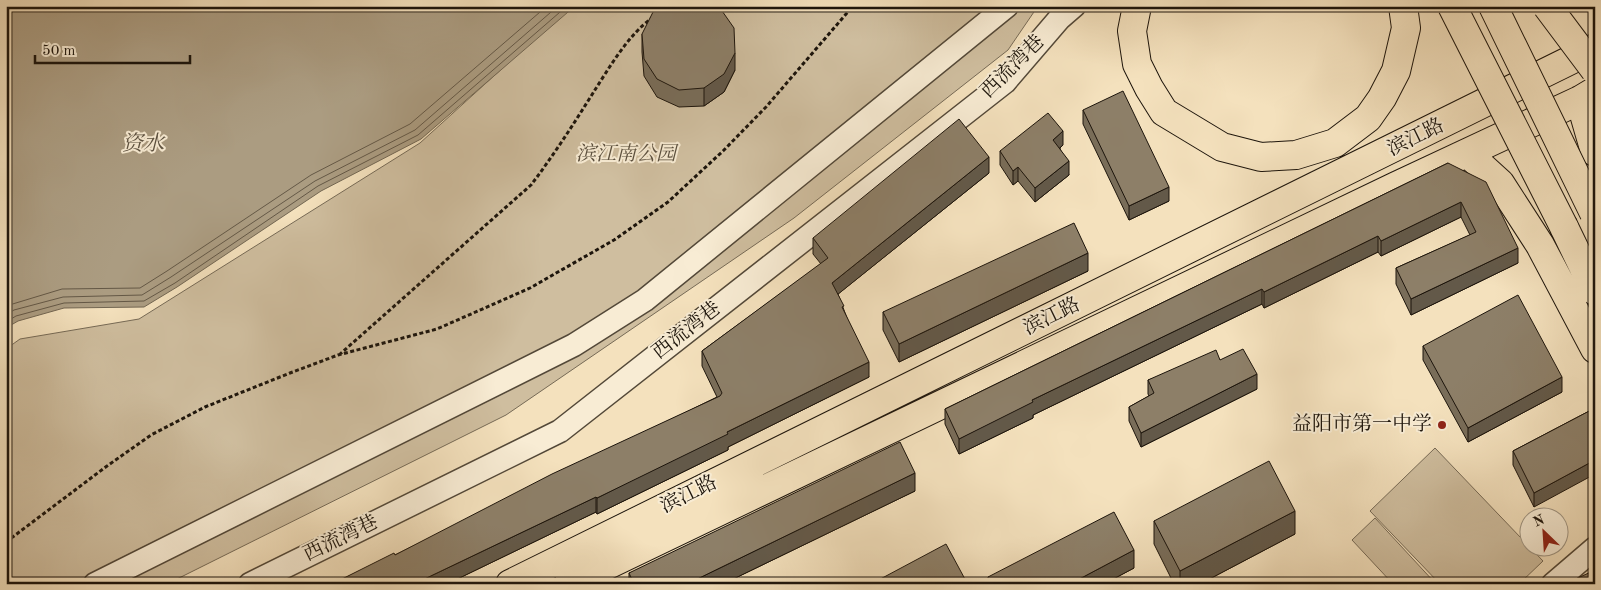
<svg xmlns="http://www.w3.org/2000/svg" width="1601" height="590" font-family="'Old Standard TT','Noto Serif SC',serif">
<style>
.green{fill:#cfbe9f;stroke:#766a56}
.water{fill:#ab9c81;stroke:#726652}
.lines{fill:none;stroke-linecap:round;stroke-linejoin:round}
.shore{stroke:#645846;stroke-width:1}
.minor-casing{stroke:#534838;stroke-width:25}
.major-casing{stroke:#1d150c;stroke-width:30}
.path{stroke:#1d150c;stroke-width:3;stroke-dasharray:4 2.5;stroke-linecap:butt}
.minor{stroke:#f8ecd4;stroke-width:22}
.major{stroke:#f4e1bd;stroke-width:28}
.major-bridge-casing{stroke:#1d150c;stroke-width:30;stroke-linecap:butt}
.major-bridge{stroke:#f4e1bd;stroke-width:28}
.wall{fill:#796d59;stroke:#1d150c}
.shaded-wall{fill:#635949;stroke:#1d150c}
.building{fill:#8d7f68;stroke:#1d150c}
.poi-dot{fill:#8f2418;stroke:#f8ecd4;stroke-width:2}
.labels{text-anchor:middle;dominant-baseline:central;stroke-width:4;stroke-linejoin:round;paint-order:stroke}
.street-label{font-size:20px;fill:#1d150c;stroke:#f8ecd4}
.park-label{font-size:20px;font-style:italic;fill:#5b503f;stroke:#f8ecd4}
.poi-label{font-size:20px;fill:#1d150c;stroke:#f8ecd4;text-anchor:end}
.water-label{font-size:21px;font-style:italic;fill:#5d5241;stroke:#f8ecd4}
</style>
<rect width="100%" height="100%" fill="#f4e1bd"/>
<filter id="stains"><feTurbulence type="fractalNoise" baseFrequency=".004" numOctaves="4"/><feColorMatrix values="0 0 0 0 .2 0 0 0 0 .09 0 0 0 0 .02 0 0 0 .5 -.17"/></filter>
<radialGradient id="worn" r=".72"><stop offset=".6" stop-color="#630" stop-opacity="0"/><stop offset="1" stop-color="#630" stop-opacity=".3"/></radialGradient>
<path class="green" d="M571 6H1038L1008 50 794 218 506 415 167 584H6V349L20 339 139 319 420 143Z
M1435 448 1543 561 1519 584H1440L1370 511Z
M1375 518 1436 584H1393L1352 540Z"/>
<path class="water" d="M6 6H575L421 139 321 191 177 287 144 307 64 308 18 321 6 328Z"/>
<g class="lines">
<path class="shore" d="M6 306 62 289 140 288 167 271 311 175 410 124 547 6
M6 315 14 310 63 297 142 295 171 277 315 181 415 130 558 6
M6 322 16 316 64 303 144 301 175 283 318 186 418 135 567 6"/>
<defs>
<path id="minor" d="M95 584 574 345 645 300 1007 6
M250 584 560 431 1005 82 1059 19 1074 6
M1553 584 1595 548"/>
<path id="major" d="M1137 6 1132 31 1137 64 1149 88 1164 112 1222 147 1261 157 1296 155 1335 143 1368 118 1382 98 1396 71 1406 28 1403 6
M1580 100 1595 152
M1467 153 1500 183 1540 245 1595 349
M1564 227 1595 291
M510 584 1595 48
M568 584 1396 186 1580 100 1595 91"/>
</defs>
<use href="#minor" class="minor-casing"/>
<use href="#major" class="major-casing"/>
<path class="path" d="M339 355 531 185C553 156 573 125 593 93 609 68 628 35 652 18
M6 542 107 466 151 435 205 407 290 373 338 355 437 329 530 288 614 240 668 202 723 151 766 107 853 6"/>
<use href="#minor" class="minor"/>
<use href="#major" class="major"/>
<defs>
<path id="major-bridge" d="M1452 6 1564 227
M1493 6 1594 213
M1547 6 1595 70"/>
</defs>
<use href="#major-bridge" class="major-bridge-casing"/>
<use href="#major-bridge" class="major-bridge"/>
</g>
<path class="wall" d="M642 34 735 70 724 92 704 106 679 107 657 97 644 76 642 52Z
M1083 110 1169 201 1129 220 1083 124Z
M1063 145 1060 148 1069 175 1035 202 1018 181 1013 185 1000 165V151Z
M1448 163 1518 263 1411 315 1396 284V268L1470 235 1461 217 1381 256 1378 252 1264 308 1262 304 1033 415V418L959 454 945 424V409Z
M989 173 838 294 869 377 728 447V450L597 514 596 512 447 584H332L395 555 717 397 702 366V351L821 264 813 254V238Z
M1088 271 899 362 883 330V312Z
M1423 346 1562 392 1468 442 1423 360Z
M1220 360 1257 389 1141 447 1129 421V407L1149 396 1148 394V380Z
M1595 408 1534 507 1513 465V451Z
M915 491 723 584H629V573Z
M1154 521 1295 534 1200 584H1174L1154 544Z
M1134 568 1104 584H988V577Z"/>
<path class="shaded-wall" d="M735 53V70L724 92 704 106V88Z
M1063 131V145L1053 154V140Z
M989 157V173L832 299V283Z
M1069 161V175L1035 202V188Z
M1018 167V181L1013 185V171Z
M1169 187V201L1129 220V206Z
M1461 202V217L1381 256V241Z
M1378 236V252L1264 308V292Z
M1518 248V263L1411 315V299Z
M1088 253V271L899 362V344Z
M1262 289V304L1033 415V418L959 454V439L1032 400Z
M869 362V377L728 447V450L597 514V498L727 432Z
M1257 374V389L1141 447V433Z
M1562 377V392L1468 442V428Z
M1595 460V474L1534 507V493Z
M915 473V491L723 584H687Z
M596 497V512L447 584H414Z
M1295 511V534L1200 584H1180V571Z
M1134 550V568L1104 584H1070Z"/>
<path class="building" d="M662 6H717L720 8 734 28 735 53 724 74 704 88 679 90 657 79 644 59 642 34 653 12Z
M1123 91 1169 187 1129 206 1083 110Z
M1048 113 1063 131 1053 140 1069 161 1035 188 1018 167 1013 171 1000 151Z
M959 119 989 157 832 283 844 306 842 307 869 362 727 432 728 434 597 498 596 497 414 584H332L394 553 395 555 552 474 720 396 722 393 702 351 828 258 813 238Z
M1448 163 1486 182 1518 248 1411 299 1396 268 1476 232 1461 202 1381 241 1378 236 1264 292 1262 289 1032 400 1033 402 959 439 945 409Z
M1074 223 1088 253 899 344 883 312Z
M1518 295 1562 377 1468 428 1423 346Z
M1243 349 1257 374 1141 433 1129 407 1154 393 1148 380 1216 350 1220 360Z
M1595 408V460L1534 493 1513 451Z
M900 442 915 473 687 584H634L629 573Z
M1269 461 1295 511 1180 571 1154 521Z
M1114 512 1134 550 1070 584H992L988 577Z
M946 544 966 581 961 584H871Z
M1595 570V584H1565Z"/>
<circle class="poi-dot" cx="1442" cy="425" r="5"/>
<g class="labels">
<g class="street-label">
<text transform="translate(1013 67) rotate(-45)">西流湾巷</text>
<text transform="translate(1416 138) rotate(-26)">滨江路</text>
<text transform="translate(1052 317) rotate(-26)">滨江路</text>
<text transform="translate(687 331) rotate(-38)">西流湾巷</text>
<text transform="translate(689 495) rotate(-26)">滨江路</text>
<text transform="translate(341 539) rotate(-26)">西流湾巷</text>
</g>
<g class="park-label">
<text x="626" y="155">滨江南公园</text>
</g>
<g class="poi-label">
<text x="1432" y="425">益阳市第一中学</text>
</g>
<g class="water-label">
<text x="143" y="144">资水</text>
</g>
</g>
<rect width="1601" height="590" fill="none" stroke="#f4e1bd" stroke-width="25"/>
<rect x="8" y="8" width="1586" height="575" fill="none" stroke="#1d150c" stroke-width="2.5"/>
<rect x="12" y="12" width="1576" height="565" fill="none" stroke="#1d150c"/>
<g transform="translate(1544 532) rotate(335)"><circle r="24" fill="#f8ecd4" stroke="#a09684"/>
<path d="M0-4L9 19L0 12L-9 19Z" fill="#8f2418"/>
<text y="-8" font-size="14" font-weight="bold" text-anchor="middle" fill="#1d150c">N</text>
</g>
<path d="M35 55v8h155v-8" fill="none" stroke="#1d150c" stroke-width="2.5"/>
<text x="42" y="55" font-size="15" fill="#1d150c" stroke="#f8ecd4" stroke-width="4" paint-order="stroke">50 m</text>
<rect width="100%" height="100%" filter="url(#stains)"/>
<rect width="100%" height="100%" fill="url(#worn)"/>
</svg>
